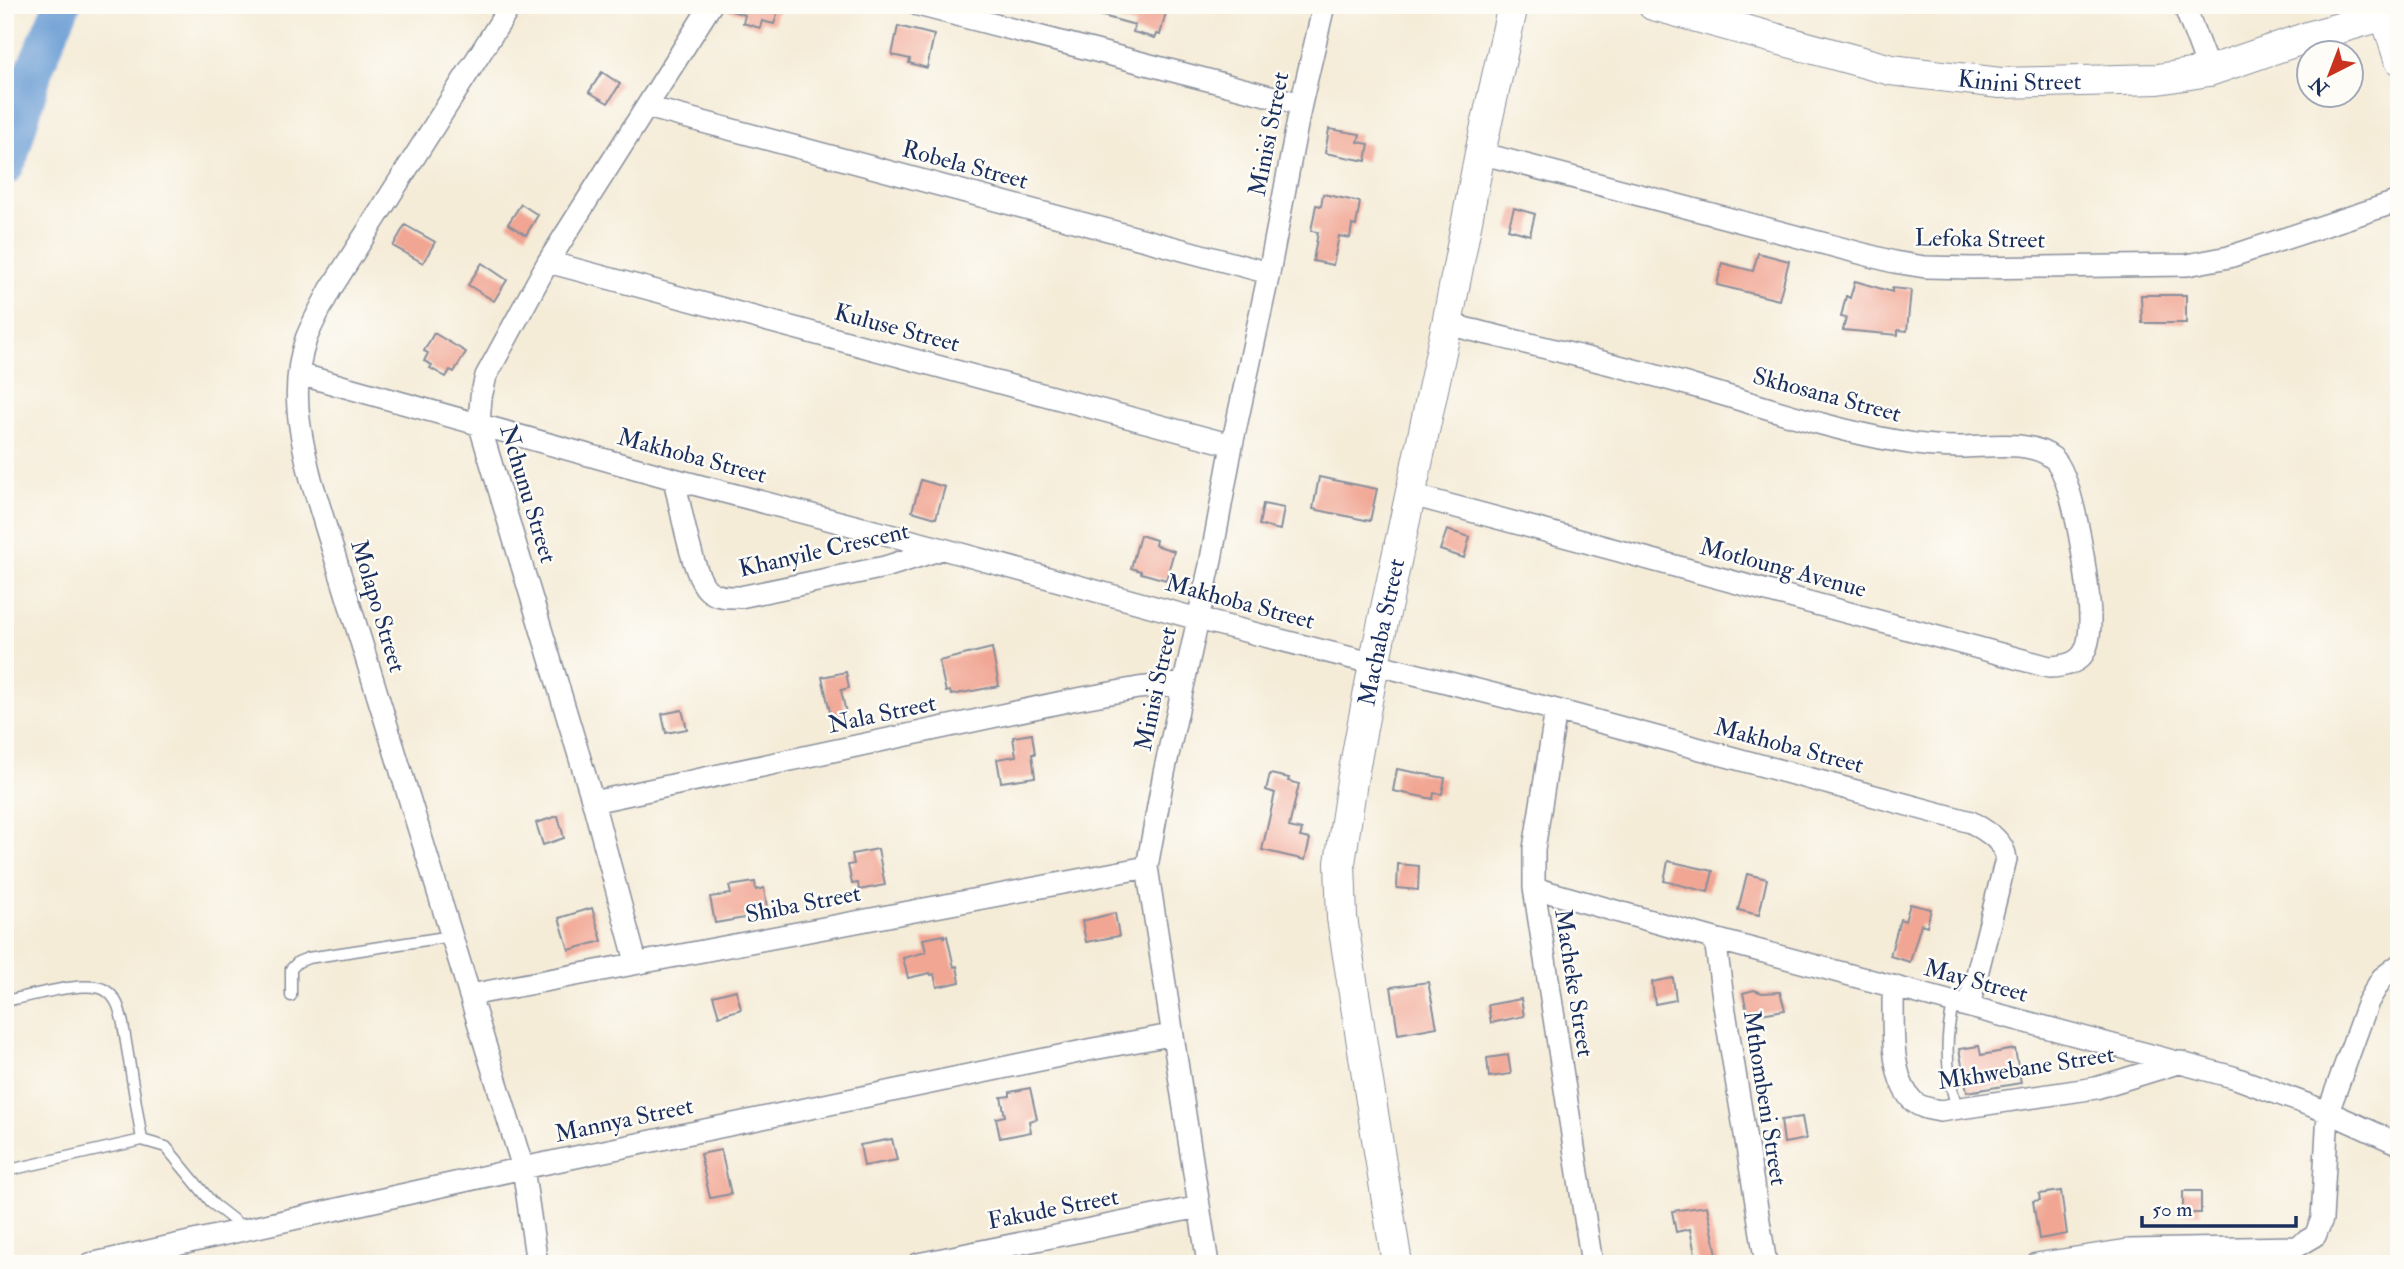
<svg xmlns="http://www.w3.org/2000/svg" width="2404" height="1269" font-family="'IM FELL Double Pica',serif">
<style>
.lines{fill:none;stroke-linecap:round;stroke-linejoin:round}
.river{stroke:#699cd4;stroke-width:37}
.building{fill:#f1a593}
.lane-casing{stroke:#888e9b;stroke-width:13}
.street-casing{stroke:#888e9b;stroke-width:24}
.secondary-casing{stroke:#888e9b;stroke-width:32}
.lane{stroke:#fff;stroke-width:10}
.street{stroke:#fff;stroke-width:21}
.secondary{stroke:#fff;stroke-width:30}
.labels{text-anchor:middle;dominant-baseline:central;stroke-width:5;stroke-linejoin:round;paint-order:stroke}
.street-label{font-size:24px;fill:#1b2f5e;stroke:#fdfcf7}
</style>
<rect width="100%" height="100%" fill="#fdfcf7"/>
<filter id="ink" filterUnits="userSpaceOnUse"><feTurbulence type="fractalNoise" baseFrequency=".0143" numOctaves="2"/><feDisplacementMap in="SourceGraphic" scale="14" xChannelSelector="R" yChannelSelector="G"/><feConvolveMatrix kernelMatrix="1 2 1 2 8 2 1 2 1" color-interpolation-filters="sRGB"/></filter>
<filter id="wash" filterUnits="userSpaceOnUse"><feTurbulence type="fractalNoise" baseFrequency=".00686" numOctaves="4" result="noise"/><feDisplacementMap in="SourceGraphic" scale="28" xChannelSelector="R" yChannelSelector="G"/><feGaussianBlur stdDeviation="1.57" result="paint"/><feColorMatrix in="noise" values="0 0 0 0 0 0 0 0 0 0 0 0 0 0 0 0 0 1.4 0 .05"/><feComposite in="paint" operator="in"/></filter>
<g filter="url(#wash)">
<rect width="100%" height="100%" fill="#f5ecd8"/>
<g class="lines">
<path class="river" d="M5 167 10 156 35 68 62 5"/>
</g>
<g id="blocks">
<path class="building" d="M726 5H780L774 24 762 21 760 28 743 23 745 15 725 9Z
M1082 5H1168L1160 35 1157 34 1155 38 1133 32 1135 25 1081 10Z
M898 26 934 35 927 68 909 63 910 59 892 55Z
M602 72 620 84 608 103 589 92Z
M1329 129 1360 134 1358 142 1369 144 1366 161 1325 153Z
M1323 194 1360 202 1356 226 1352 225 1350 238 1339 236 1333 265 1313 261 1318 232 1311 231 1316 205 1321 206Z
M521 204 538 215 526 235 508 224Z
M1514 208 1535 214 1530 235 1508 229Z
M405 225 435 242 423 263 393 246Z
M1758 253 1789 261 1779 300 1717 285 1722 263 1753 271Z
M482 263 507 280 494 301 468 285Z
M1855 281 1892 292V288L1911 290 1907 331 1898 330V335L1843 330 1846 318 1841 317 1846 296 1850 298Z
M2141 295H2186V323H2142Z
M434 333 466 352 454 372 450 370 446 377 430 368 432 365 424 361 428 353 424 351Z
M1319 477 1377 489 1370 521 1313 509Z
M921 480 945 487 936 518 912 511Z
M1263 504 1284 508 1280 530 1259 525Z
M1447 530 1470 537 1464 558 1440 550Z
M1140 535 1156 540 1155 545 1174 551 1166 580 1141 573V571L1131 568Z
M992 648 999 686 951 695 950 691 946 692 939 661Z
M846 672 849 688 841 690 846 713 831 716 822 677Z
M682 710 687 729 666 733 662 714Z
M1032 734 1035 754H1032L1035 777 1001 782 997 759 1016 756 1013 737Z
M1397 769 1445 778 1442 794 1434 793 1433 799 1393 791Z
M1270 774 1289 778 1288 781 1299 784 1289 827 1302 830 1300 837 1310 839 1305 860 1262 850 1275 793 1266 790Z
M558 816 564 838 543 845 536 823Z
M878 849 885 885 859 890 858 883 852 884 848 865 854 864 852 854Z
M1668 861 1713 871 1708 892 1664 881Z
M1398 864 1419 866 1418 890 1397 888Z
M1747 874 1767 879 1759 915 1738 910Z
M755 882 756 890 764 888 768 914 715 923 710 897 731 894 729 886Z
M1910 904 1931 909 1927 926 1921 924 1910 962 1890 956 1900 919 1905 921Z
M592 908 602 941 569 950 559 918Z
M1115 913 1119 936 1086 942 1082 921Z
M944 935V937L947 936 954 967 957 966 960 982 937 987 934 974 931 975 930 973 908 978 903 958 926 952 923 939Z
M1673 978 1676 1000 1655 1004 1652 982Z
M1428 982 1437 1027 1398 1034 1391 987Z
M736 990 741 1009 719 1016 713 996Z
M1754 990 1762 993 1780 992 1785 1010 1748 1016 1743 993Z
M1521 999 1524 1016 1491 1023 1488 1005Z
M1979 1046 1981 1055 2015 1049 2021 1083 1967 1092 1959 1049Z
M1508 1055 1511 1074 1489 1077 1487 1058Z
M1030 1088 1037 1119 1029 1121 1031 1132 1000 1138 996 1118 1005 1116 1001 1097 1010 1096V1092Z
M1802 1117 1806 1139 1784 1143 1781 1120Z
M892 1139 897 1160 864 1166 860 1145Z
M721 1150 731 1194 710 1198 700 1154Z
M2061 1191 2067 1234 2039 1239 2033 1201 2040 1200 2039 1194Z
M2183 1191H2201V1213H2183Z
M1707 1206 1719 1264H1697L1690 1229 1676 1232 1672 1211Z"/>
</g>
</g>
<g filter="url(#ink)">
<use href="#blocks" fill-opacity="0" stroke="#888e9b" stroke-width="2"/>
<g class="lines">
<defs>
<path id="lane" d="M291 996V969L298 962 308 958 452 936
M5 1001C28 997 86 979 105 990 118 998 120 1011 123 1024L142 1140
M1954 1002C1944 1038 1946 1073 1957 1108
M5 1171 142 1140 166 1147 213 1204 245 1229"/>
<path id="street" d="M511 5 330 290C322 306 312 323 306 339 290 388 299 431 311 479L523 1168 537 1264
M918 5 1301 104
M2184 5 2209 71
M647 107 1269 273
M1480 153 1894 262 1925 267 1973 268 2187 265 2229 257 2399 201
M548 262 1232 445
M299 374 674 479 943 549 1198 619 1556 710 1971 822C1986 831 2004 840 2006 859L1969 1006
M674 479C680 503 692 576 708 590 717 598 730 597 740 597L885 567 942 549
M1412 495 2049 667C2082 666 2090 653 2090 620 2090 591 2074 475 2053 458 2029 439 1988 447 1960 447 1939 447 1918 445 1897 441 1828 429 1760 405 1693 386 1612 363 1529 344 1447 324
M1556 710 1534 849V888L1592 1264
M593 802 1072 700 1138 688 1184 683
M1534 888 1715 939 2233 1077 2328 1112 2399 1144
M1715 939 1724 1005 1766 1264
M636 962 593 802 479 423 481 397 486 376 548 262 711 5
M1893 986C1894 1019 1888 1078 1914 1102 1921 1108 1931 1109 1940 1111L2096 1088 2181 1062
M470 995 1147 867
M90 1264 523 1168 1093 1049 1171 1035
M918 1264 1199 1207
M1208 1264 1147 867 1164 773 1210 565 1232 445 1269 273 1301 104 1324 5
M2037 1264 2129 1250 2296 1247 2315 1236 2322 1219 2328 1112 2368 1002 2382 978 2399 965"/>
<g id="secondary">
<path id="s1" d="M1653 5 1891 70 2000 83 2158 79 2209 71 2308 37 2385 15"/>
<path d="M2382 5 2399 59"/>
<path id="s2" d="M1397 1264 1342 918 1340 863 1352 781 1374 664 1447 324 1480 153 1513 5"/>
</g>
</defs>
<use href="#lane" class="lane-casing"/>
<use href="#street" class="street-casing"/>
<use href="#secondary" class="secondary-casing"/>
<use href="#lane" class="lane"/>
<use href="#street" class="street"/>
<use href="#secondary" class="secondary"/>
</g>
</g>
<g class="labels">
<g class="street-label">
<text stroke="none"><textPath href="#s1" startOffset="376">Kinini Street</textPath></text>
<text transform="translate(1269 134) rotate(-79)">Minisi Street</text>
<text transform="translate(965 165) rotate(15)">Robela Street</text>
<text transform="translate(1980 239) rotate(1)">Lefoka Street</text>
<text transform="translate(897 328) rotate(15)">Kuluse Street</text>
<text transform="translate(1827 395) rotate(15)">Skhosana Street</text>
<text transform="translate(692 456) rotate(15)">Makhoba Street</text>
<text transform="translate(528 494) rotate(73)">Nchunu Street</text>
<text transform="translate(824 550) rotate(-13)">Khanyile Crescent</text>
<text transform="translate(1783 568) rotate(15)">Motloung Avenue</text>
<text transform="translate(1240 602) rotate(15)">Makhoba Street</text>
<text transform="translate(378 606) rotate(73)">Molapo Street</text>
<text stroke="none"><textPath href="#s2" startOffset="640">Machaba Street</textPath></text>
<text transform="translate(1156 689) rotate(-78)">Minisi Street</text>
<text transform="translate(882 714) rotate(-12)">Nala Street</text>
<text transform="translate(1789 746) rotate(15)">Makhoba Street</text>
<text transform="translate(803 904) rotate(-11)">Shiba Street</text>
<text transform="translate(1976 981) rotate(15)">May Street</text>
<text transform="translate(1574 983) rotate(81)">Macheke Street</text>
<text transform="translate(2026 1068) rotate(-9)">Mkhwebane Street</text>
<text transform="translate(1765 1098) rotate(81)">Mthombeni Street</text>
<text transform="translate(624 1120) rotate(-12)">Mannya Street</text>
<text transform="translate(1053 1209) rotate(-11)">Fakude Street</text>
</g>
</g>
<rect width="2404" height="1269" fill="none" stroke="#fdfcf7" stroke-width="28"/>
<g transform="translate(2330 74) rotate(222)"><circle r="33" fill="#fdfcf7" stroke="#a3aaba" stroke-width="2"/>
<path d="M0-5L12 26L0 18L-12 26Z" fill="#c8321e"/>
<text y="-10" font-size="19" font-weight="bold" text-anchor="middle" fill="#1b2f5e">N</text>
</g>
<path d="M2142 1216v10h154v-10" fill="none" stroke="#1b2f5e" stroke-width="3.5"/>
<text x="2152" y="1216" font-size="21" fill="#1b2f5e" stroke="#fdfcf7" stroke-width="5" paint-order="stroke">50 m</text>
</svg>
